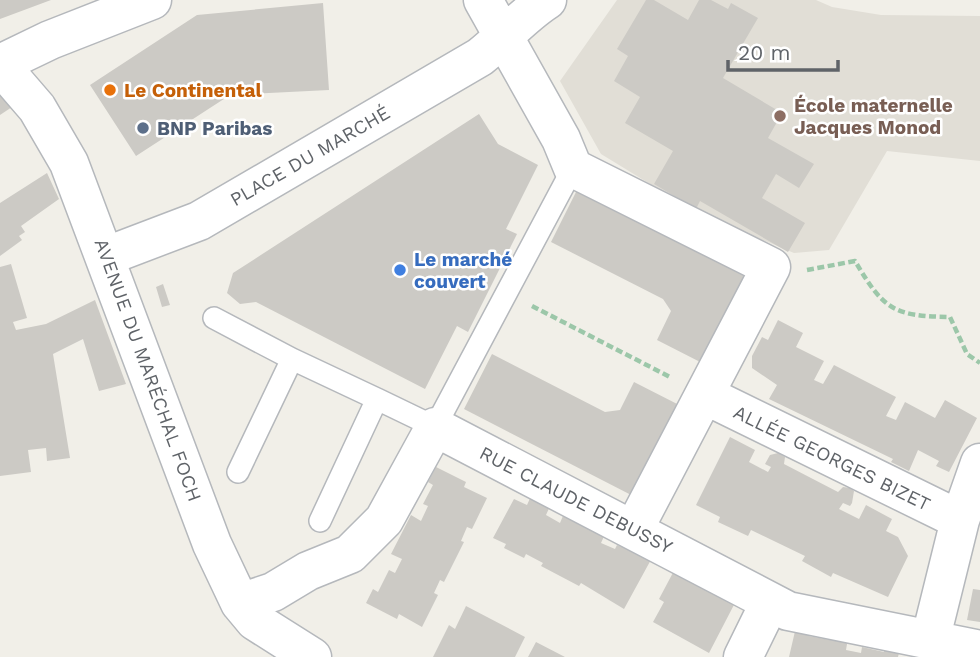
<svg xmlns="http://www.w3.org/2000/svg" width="980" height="657" font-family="'Work Sans',sans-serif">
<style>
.education{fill:#e1ded6}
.building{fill:#cccac5}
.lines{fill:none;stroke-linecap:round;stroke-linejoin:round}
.lane-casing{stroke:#b5b8bc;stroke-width:24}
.street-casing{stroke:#b5b8bc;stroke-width:41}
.path{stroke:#9cc7a9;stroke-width:4.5;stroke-dasharray:7 3.5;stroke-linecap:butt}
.lane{stroke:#fff;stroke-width:21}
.street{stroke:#fff;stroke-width:38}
.food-dot{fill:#e8710a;stroke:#fff;stroke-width:2.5}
.education-dot{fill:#8d6e63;stroke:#fff;stroke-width:2.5}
.service-dot{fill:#5c6f8a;stroke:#fff;stroke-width:2.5}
.shop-dot{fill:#3f7fe0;stroke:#fff;stroke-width:2.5}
.labels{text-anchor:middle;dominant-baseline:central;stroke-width:5;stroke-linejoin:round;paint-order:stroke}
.food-label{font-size:19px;font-weight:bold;fill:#c56008;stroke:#fff;text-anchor:start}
.education-label{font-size:19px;font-weight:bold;fill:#785e54;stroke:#fff;text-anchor:start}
.service-label{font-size:19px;font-weight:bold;fill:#4e5e75;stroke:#fff;text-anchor:start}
.street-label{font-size:19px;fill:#5f6368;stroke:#fff}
.shop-label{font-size:19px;font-weight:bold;fill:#366cbe;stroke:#fff;text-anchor:start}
</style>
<rect width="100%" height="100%" fill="#f1efe8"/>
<path class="education" d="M617 0H816L832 7 881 15 980 16V161L887 151 829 250 794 253 696 212 601 154 560 81Z"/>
<path class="building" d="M0 0H51L0 19Z
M646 0H654L688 20 699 0H711L728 9 731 3 758 18 723 78 782 113 768 138 814 164 799 188 776 174 762 198 805 223 788 252 700 201 696 209 654 184 673 151 625 123 640 97 614 81 628 56 617 49Z
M323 3 329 90 230 95 136 156 90 85 197 15Z
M0 92 12 107 0 115Z
M479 114 498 144 538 165 506 229 517 234 468 332 457 326 425 389 256 302 240 304 227 293 233 273Z
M47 173 59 199 21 226 25 232 19 236 22 240 0 256V203Z
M579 186 752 276 706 365 657 340 671 311 663 299 551 242Z
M11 264 27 318 13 322 16 330 46 324 95 300 126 384 99 391 83 339 53 354 70 458 47 461 46 448 28 450 31 472 0 476V267Z
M163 284 170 305 162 307 156 287Z
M778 320 803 333 796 347 824 361 814 380 823 384 834 365 896 397 886 416 896 420 905 402 935 418 945 400 977 418 949 472 936 466 939 461 918 450 909 471 891 462 893 459 769 399 777 385 752 368V356L762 337 768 340Z
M492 354 605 412 620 410 634 382 685 408 637 498 464 409Z
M730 437 755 450 749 462 768 472 771 467 765 464 770 455 778 453 785 457 784 464 838 492 843 487 850 488 854 491 852 503 850 506 843 503 839 509 859 519 866 505 892 519 886 531 898 537 908 556 888 597 833 573 831 577 802 561 805 556 751 530 748 536 718 522 720 517 696 505Z
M436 467 466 482 464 487 487 498 472 529 467 527 461 541 464 542 444 582 440 580 434 593 438 595 422 627 399 614 397 619 366 603 373 589 378 592 389 570 395 573 402 559 391 554 411 515 421 521 428 506 423 504 433 485 428 482Z
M532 494 551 504 546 515 560 523 565 511 606 532 601 543 615 549 617 545 632 551 635 547 653 556 624 609 581 583 579 586 541 566 543 563 526 554 524 558 504 548 506 544 493 538 514 499 527 505Z
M676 567 737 599 709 653 653 622 664 602 659 599Z
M973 589 980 590V622L967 620Z
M466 606 525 637 515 657H433L449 625 455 629Z
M796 627 810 630 809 636 830 640 832 634 848 638 846 650 861 653 862 647 884 652 885 646 900 649 898 657H789Z
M536 642 565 657H528Z"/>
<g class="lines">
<defs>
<path id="lane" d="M214 318 292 359
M238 472 292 359 377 399
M320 521 377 399 435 427 573 168"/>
<path id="street" d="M483 0 561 139 573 168 771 267 634 529
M0 64 50 40 152 0
M0 65 37 108 69 163 212 544 240 603 255 621 312 657
M107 256 199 221 480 57C503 39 522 16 547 0
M705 395 960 520
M240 603 273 592 308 571 350 554 384 520 435 427 788 611 980 650
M930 641 960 520 980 463
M743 657 770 602"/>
</defs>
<use href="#lane" class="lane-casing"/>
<use href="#street" class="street-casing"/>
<path class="path" d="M807 270 855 261C884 310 893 316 950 317L967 354 980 363
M532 306 670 377"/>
<use href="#lane" class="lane"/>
<use href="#street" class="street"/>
</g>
<circle class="food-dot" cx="110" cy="90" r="7"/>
<circle class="education-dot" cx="780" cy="116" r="7"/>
<circle class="service-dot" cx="143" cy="128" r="7"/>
<circle class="shop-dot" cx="400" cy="270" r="7"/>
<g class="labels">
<g class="food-label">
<text x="124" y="90">Le Continental</text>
</g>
<g class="education-label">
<text x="794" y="105">École maternelle<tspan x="794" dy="22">Jacques Monod</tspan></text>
</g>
<g class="service-label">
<text x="157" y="128">BNP Paribas</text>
</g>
<g class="street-label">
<text transform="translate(310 156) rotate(-30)">PLACE DU MARCHÉ</text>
<text transform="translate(148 370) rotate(70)">AVENUE DU MARÉCHAL FOCH</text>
<text transform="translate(832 458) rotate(26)">ALLÉE GEORGES BIZET</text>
<text transform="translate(576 500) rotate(27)">RUE CLAUDE DEBUSSY</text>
</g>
<g class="shop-label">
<text x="414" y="259">Le marché<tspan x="414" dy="22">couvert</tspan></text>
</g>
</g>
<path d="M728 60v10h110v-10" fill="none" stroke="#5f6368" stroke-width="3.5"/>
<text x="738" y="60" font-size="21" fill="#5f6368" stroke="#ffffff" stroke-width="5" paint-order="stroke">20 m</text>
</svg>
